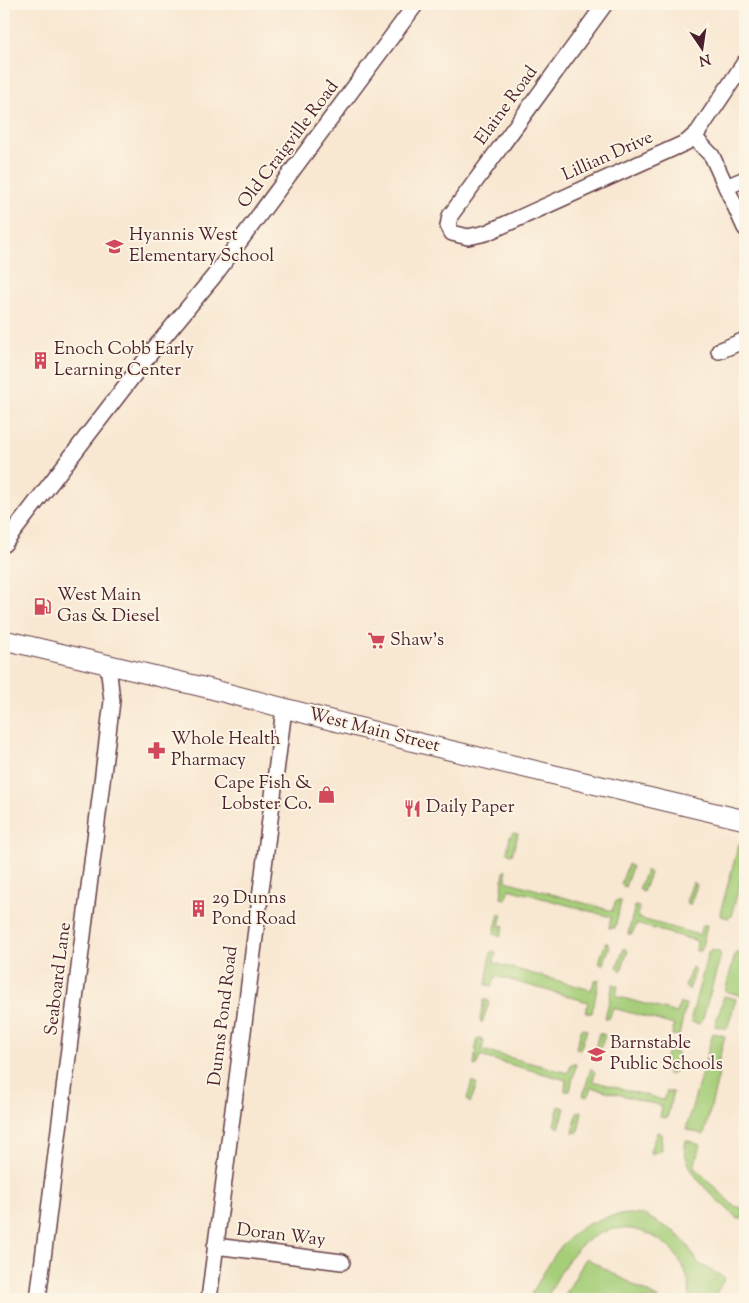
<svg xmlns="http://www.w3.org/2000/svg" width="749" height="1303" font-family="'Sorts Mill Goudy',serif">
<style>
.green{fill:#a6ce79;stroke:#787652}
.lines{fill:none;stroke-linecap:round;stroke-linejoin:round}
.minor-casing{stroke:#643d44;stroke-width:18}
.major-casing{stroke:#643d44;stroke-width:21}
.minor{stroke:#fff;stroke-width:15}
.major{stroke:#fff;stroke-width:19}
.labels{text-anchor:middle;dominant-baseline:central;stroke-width:4;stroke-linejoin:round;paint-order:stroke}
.street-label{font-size:18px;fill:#4a1f2b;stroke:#fcf5e5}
.poi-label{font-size:18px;fill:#4a1f2b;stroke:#fcf5e5;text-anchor:start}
</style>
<rect width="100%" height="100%" fill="#fcf5e5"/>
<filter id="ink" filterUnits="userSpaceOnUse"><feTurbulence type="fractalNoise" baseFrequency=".02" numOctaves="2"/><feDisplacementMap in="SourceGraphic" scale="10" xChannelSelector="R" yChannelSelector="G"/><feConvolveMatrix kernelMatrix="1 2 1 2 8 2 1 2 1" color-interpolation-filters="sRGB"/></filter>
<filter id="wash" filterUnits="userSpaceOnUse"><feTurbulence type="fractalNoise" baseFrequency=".0096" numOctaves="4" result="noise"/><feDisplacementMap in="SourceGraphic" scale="20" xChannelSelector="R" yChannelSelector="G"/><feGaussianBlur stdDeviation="1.12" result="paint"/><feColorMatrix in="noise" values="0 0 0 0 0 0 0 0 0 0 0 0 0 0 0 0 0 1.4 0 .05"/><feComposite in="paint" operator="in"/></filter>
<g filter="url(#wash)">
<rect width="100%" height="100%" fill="#f8e7d1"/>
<path class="green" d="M513 833 518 834 512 855 507 852 510 836Z
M742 842 745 843V866L731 916 728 918 721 916 720 913 739 844Z
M628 864 632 867 625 887 621 884Z
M506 870V881L612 911 616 901H621L615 928H609L611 917 509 889 506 899 501 898 504 871Z
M646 870 650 873 643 892 639 889Z
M693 882 697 885 690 905 686 902Z
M635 906 639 907 638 918 699 935 702 925H707L701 951H696L697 941 636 924 632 934H628Z
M499 913 502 915 499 925 504 926 500 937 494 933Z
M606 942 610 946 603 965 599 962Z
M624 948 628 951 621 971 617 967Z
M712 950 719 952 721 955 702 1021 699 1024 692 1022 691 1018 708 953Z
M494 951 496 952 494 963 591 990 595 980H599L592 1013H586L588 1002 496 976 492 986 486 985 491 952Z
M739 952 745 953V985L742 996 725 991 735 955Z
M692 967 696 970 689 990 685 986Z
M613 984 618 986 616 996 677 1013 680 1003 686 1004 679 1036 672 1035 674 1025 613 1008 609 1019 605 1018Z
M724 996 736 999 727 1029 715 1026Z
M484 1000H488L489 1003 482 1023 480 1020Z
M582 1028 587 1030 580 1050 576 1048Z
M599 1033 605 1035 598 1055 594 1052Z
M713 1033 725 1036 717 1066 721 1069 704 1065Z
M479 1038 484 1041 482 1050 568 1073 571 1064H576L570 1091H565L566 1080 480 1056 477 1065 474 1066 477 1039Z
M668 1051 677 1053 678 1056 675 1072 669 1075 667 1072 669 1063 664 1062Z
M591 1068 595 1072 593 1081 663 1100 667 1091 673 1092 667 1118 660 1117 662 1106 591 1087 588 1096H583Z
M703 1069 719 1074 704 1135 686 1129Z
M472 1081 477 1085 470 1103 467 1099Z
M559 1106 565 1108 559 1128 554 1125Z
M582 1111 578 1132 573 1133 577 1112Z
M657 1132 661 1134 662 1150 651 1154 650 1151Z
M686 1140 700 1145 694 1167 734 1206 743 1208 742 1219H738C719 1200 678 1171 686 1140Z
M628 1214 644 1215 675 1232 687 1245 698 1263 725 1278 713 1299H689C694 1249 635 1210 591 1238 569 1251 558 1278 546 1299H529C555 1253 569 1218 628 1214Z
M586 1258 659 1299H563Z"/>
</g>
<g filter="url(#ink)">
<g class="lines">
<defs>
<path id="minor" d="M605 4 450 216 448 226 452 233 468 237 486 233 687 142 698 132 745 62
M694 137 712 156 745 228
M726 187 745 179
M719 351 745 340
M4 544 153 350 214 276 416 4
M215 1246 342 1262
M38 1299 112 701 108 664
M209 1299 284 709"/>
<path id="major" d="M4 640 207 688 415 742 745 820"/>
</defs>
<use href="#minor" class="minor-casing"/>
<use href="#major" class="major-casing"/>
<use href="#minor" class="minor"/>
<use href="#major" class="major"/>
</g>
</g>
<defs>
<symbol id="school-bare" viewBox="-9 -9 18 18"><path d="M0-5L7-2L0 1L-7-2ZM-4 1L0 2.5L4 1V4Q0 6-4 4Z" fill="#d1495b" stroke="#fcf5e5" stroke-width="2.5" paint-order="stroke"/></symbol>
<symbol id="building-bare" viewBox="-9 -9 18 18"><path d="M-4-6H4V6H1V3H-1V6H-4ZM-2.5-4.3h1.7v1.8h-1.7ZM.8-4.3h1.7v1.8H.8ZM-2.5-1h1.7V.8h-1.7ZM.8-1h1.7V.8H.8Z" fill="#d1495b" stroke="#fcf5e5" stroke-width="2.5" paint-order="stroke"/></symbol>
<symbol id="fuel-bare" viewBox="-9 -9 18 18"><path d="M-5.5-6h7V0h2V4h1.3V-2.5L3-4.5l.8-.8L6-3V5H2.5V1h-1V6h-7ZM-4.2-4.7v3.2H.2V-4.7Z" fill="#d1495b" stroke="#fcf5e5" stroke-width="2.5" paint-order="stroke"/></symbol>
<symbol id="supermarket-bare" viewBox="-9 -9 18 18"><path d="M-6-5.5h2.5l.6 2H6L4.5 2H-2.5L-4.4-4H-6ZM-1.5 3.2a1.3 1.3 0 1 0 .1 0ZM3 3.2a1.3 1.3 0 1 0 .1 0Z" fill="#d1495b" stroke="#fcf5e5" stroke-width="2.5" paint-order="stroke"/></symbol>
<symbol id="pharmacy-bare" viewBox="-9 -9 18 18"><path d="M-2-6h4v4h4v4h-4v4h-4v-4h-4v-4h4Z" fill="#d1495b" stroke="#fcf5e5" stroke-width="2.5" paint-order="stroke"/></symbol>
<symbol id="shop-bare" viewBox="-9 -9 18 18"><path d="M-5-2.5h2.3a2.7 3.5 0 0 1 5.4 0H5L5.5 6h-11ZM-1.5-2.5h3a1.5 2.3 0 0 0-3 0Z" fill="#d1495b" stroke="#fcf5e5" stroke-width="2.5" paint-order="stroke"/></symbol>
<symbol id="restaurant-bare" viewBox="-9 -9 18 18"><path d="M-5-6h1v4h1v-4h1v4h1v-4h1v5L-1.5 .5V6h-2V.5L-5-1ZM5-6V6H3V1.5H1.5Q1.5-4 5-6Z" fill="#d1495b" stroke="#fcf5e5" stroke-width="2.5" paint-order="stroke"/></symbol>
</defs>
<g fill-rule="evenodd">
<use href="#school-bare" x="102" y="234" width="25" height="25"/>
<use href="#building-bare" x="28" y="348" width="25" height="25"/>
<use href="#fuel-bare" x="30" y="594" width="25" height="25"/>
<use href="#supermarket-bare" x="364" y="628" width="25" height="25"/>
<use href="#pharmacy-bare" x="144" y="738" width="25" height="25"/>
<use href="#shop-bare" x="314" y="782" width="25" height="25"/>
<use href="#restaurant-bare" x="400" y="796" width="25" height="25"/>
<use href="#building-bare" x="186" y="896" width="25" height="25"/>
<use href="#school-bare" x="584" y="1042" width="25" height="25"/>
</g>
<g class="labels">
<g class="street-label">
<text transform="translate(507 106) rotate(-54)">Elaine Road</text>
<text transform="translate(289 145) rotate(-53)">Old Craigville Road</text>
<text transform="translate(608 157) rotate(-24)">Lillian Drive</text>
<text transform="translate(374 731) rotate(14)">West Main Street</text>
<text transform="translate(59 979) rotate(-83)">Seaboard Lane</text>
<text transform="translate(224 1016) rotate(-83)">Dunns Pond Road</text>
<text transform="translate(281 1236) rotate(7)">Doran Way</text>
</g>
<g class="poi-label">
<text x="129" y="236">Hyannis West<tspan x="129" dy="21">Elementary School</tspan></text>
<text x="54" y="350">Enoch Cobb Early<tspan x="54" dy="21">Learning Center</tspan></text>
<text x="57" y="596">West Main<tspan x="57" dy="21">Gas &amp; Diesel</tspan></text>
<text x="390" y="641">Shaw's</text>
<text x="171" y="740">Whole Health<tspan x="171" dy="21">Pharmacy</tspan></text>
<text x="312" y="784" text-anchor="end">Cape Fish &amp;<tspan x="312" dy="21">Lobster Co.</tspan></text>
<text x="426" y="808">Daily Paper</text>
<text x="212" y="899">29 Dunns<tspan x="212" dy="21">Pond Road</tspan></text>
<text x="610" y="1044">Barnstable<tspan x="610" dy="21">Public Schools</tspan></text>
</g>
</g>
<rect width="749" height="1303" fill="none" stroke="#fcf5e5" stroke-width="20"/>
<g transform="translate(702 48) rotate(167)" stroke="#fcf5e5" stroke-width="4" paint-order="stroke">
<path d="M0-4L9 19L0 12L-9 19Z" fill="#4a1f2b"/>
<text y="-8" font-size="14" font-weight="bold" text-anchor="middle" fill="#4a1f2b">N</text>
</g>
</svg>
